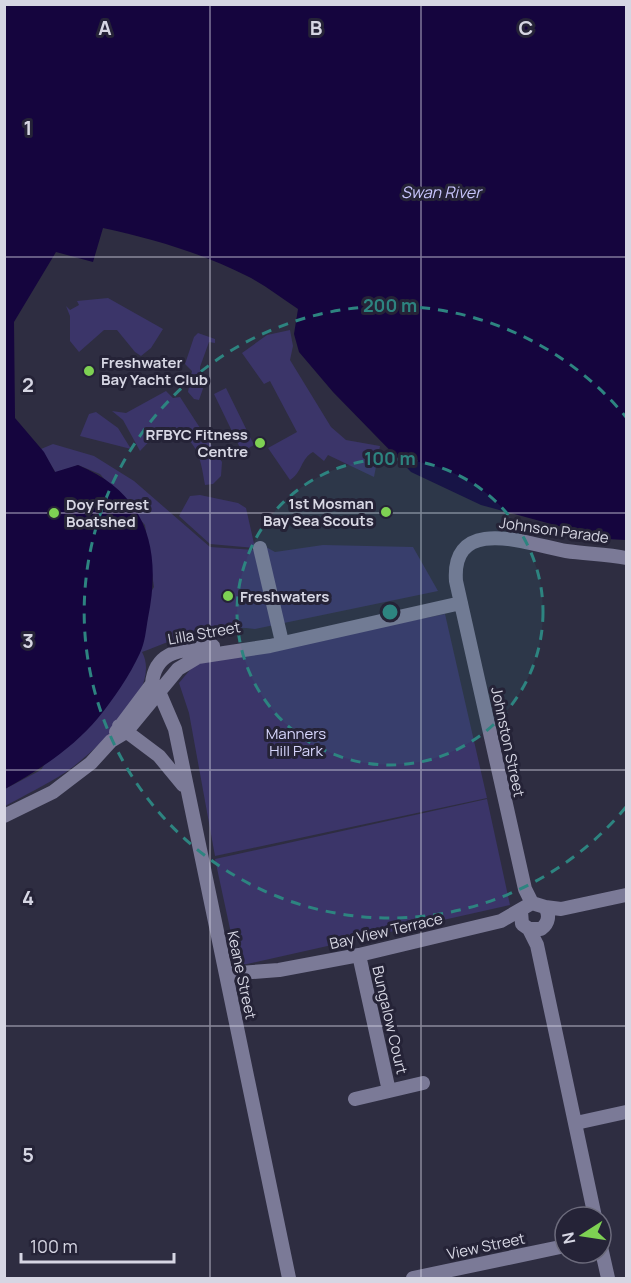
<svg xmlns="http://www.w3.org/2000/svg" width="631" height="1283" font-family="Manrope,sans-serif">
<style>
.green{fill:#3b3569}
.water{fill:#15053e}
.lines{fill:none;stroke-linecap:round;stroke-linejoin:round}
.minor{stroke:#7b7a97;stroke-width:14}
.grid{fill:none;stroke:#d6d6e3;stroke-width:1.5;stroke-opacity:0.55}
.ring{fill:none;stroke:#2d8480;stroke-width:3;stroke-dasharray:10 8}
.poi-dot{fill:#7ed153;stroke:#252337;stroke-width:2}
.labels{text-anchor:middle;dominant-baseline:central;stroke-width:6;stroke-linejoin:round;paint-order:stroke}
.poi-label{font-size:15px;font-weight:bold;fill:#d6d6e3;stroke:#252337;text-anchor:start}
.street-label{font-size:15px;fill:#d6d6e3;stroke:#252337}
.park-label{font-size:15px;fill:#d7d6fc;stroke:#252337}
.water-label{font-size:16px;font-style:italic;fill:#c7c4fc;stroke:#252337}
.grid-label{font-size:20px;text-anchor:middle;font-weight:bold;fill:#d6d6e3;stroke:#252337;stroke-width:6;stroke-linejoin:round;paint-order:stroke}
.centre{fill:#2d8480;stroke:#252337;stroke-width:3}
.ring-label{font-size:18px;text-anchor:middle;font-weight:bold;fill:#2d8480;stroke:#252337;stroke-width:6;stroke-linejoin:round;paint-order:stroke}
</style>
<rect width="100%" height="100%" fill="#2e2d41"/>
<path class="green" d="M108 298 163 329 151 348 141 356 135 352 117 330H104L79 352 70 341V316L66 306 70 310 79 305 77 301Z
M290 330 293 346 290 360 331 427 346 440 380 446 374 477 328 455 324 461 313 452C301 458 302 473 290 480L268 448 297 432 270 381 264 384 242 353 267 335Z
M198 333 215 339V343L209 342 200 367V377L206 380 199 400 194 399 188 392 192 371 185 364 194 337Z
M226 388 254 445 242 452 214 394Z
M166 391 173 398 180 397 222 462 221 476 213 484 205 485C200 454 196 432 160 430L140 451 123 420 112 411 126 413Z
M96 412 118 428 131 449 80 436 89 414Z
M53 444 94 456 134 481 210 547 255 550 266 547 275 552 323 545 413 547 438 591 255 629C216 623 177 638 142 652 163 690 96 751 66 772 46 785 25 795 5 806V789L41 770 154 587 145 525 100 474 78 465 56 473 41 449Z
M200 495 238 503 246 508 255 548 210 544 179 516 190 496Z
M445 614 487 798 215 856 189 713 179 683 199 659 279 647Z
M487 799 510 905 238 966 215 859Z"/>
<path class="water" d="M5 4 626 5V540L606 539 481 505 411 472 333 392 299 352 294 334 298 309C281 298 265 285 247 276 202 253 153 239 103 228L93 262 56 252 14 322 15 418 44 452 55 472 78 465C147 494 162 549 148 618 146 629 145 643 140 653 130 675 113 700 98 718 73 748 38 771 5 789Z"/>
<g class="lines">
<path class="minor" d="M260 548 282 642
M152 684 160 694 175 729 289 1278
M152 684C155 649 184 650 213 646
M119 726 159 756 183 785
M116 732 152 684
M4 816 53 792 91 763 111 741 126 732 178 669 198 657 270 646 461 603
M532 903 525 889 456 581C451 513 531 545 566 551 586 554 607 554 626 558
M545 907 561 909 626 895
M529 929 537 945 595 1217
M359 955 389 1091
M226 974 279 970 359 955 501 921 532 903 545 907C550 915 549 923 541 929H529L522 924 521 911
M355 1099 423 1083
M576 1123 626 1112
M601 1247 608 1278
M413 1278 565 1246"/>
</g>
<path class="grid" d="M210 4V1278M421 4V1278M4 257H626M4 513H626M4 770H626M4 1026H626"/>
<circle cx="390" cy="612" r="153" fill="#2d8480" fill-opacity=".12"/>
<g class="ring">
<circle cx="390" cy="612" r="153"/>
<path d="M626 807A306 306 0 1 1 626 417"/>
</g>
<g class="poi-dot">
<circle cx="89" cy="371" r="6"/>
<circle cx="260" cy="443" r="6"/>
<circle cx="386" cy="512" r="6"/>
<circle cx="54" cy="513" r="6"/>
<circle cx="228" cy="596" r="6"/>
</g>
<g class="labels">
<g class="poi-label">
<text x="101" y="362">Freshwater<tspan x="101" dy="17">Bay Yacht Club</tspan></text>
<text x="248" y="434" text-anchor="end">RFBYC Fitness<tspan x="248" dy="17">Centre</tspan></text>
<text x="374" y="503" text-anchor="end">1st Mosman<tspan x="374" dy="17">Bay Sea Scouts</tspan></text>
<text x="66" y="504">Doy Forrest<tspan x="66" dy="17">Boatshed</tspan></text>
<text x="240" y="596">Freshwaters</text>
</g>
<g class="street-label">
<text transform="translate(554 530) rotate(8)">Johnson Parade</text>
<text transform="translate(204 633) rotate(-10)">Lilla Street</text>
<text transform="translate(508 742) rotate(78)">Johnston Street</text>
<text transform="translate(386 931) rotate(-13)">Bay View Terrace</text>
<text transform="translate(242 975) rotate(78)">Keane Street</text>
<text transform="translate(390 1020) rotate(77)">Bungalow Court</text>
<text transform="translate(486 1246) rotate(-12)">View Street</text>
</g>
<g class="park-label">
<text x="296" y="733">Manners<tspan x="296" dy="17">Hill Park</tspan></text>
</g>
<g class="water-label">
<text x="441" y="192">Swan River</text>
</g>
</g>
<g class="grid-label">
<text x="105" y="35">A</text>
<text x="316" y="35">B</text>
<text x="526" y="35">C</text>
<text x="28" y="135">1</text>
<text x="28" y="392">2</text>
<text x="28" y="648">3</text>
<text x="28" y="905">4</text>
<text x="28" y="1162">5</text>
</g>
<circle cx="390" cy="612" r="9" class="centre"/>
<g class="ring-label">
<text x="390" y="312">200 m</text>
<text x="390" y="465">100 m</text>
</g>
<rect width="631" height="1283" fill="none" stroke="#d6d6e3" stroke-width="12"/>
<g transform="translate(583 1235) rotate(258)"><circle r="28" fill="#252337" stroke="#6c6b7c" stroke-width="1.5"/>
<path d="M0-4.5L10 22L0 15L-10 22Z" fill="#7ed153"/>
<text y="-9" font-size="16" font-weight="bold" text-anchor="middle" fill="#d6d6e3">N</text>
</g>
<path d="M21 1253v9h153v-9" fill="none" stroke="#d6d6e3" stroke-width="3"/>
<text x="30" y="1253" font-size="18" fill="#d6d6e3" stroke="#252337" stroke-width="4.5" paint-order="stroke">100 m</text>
</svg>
